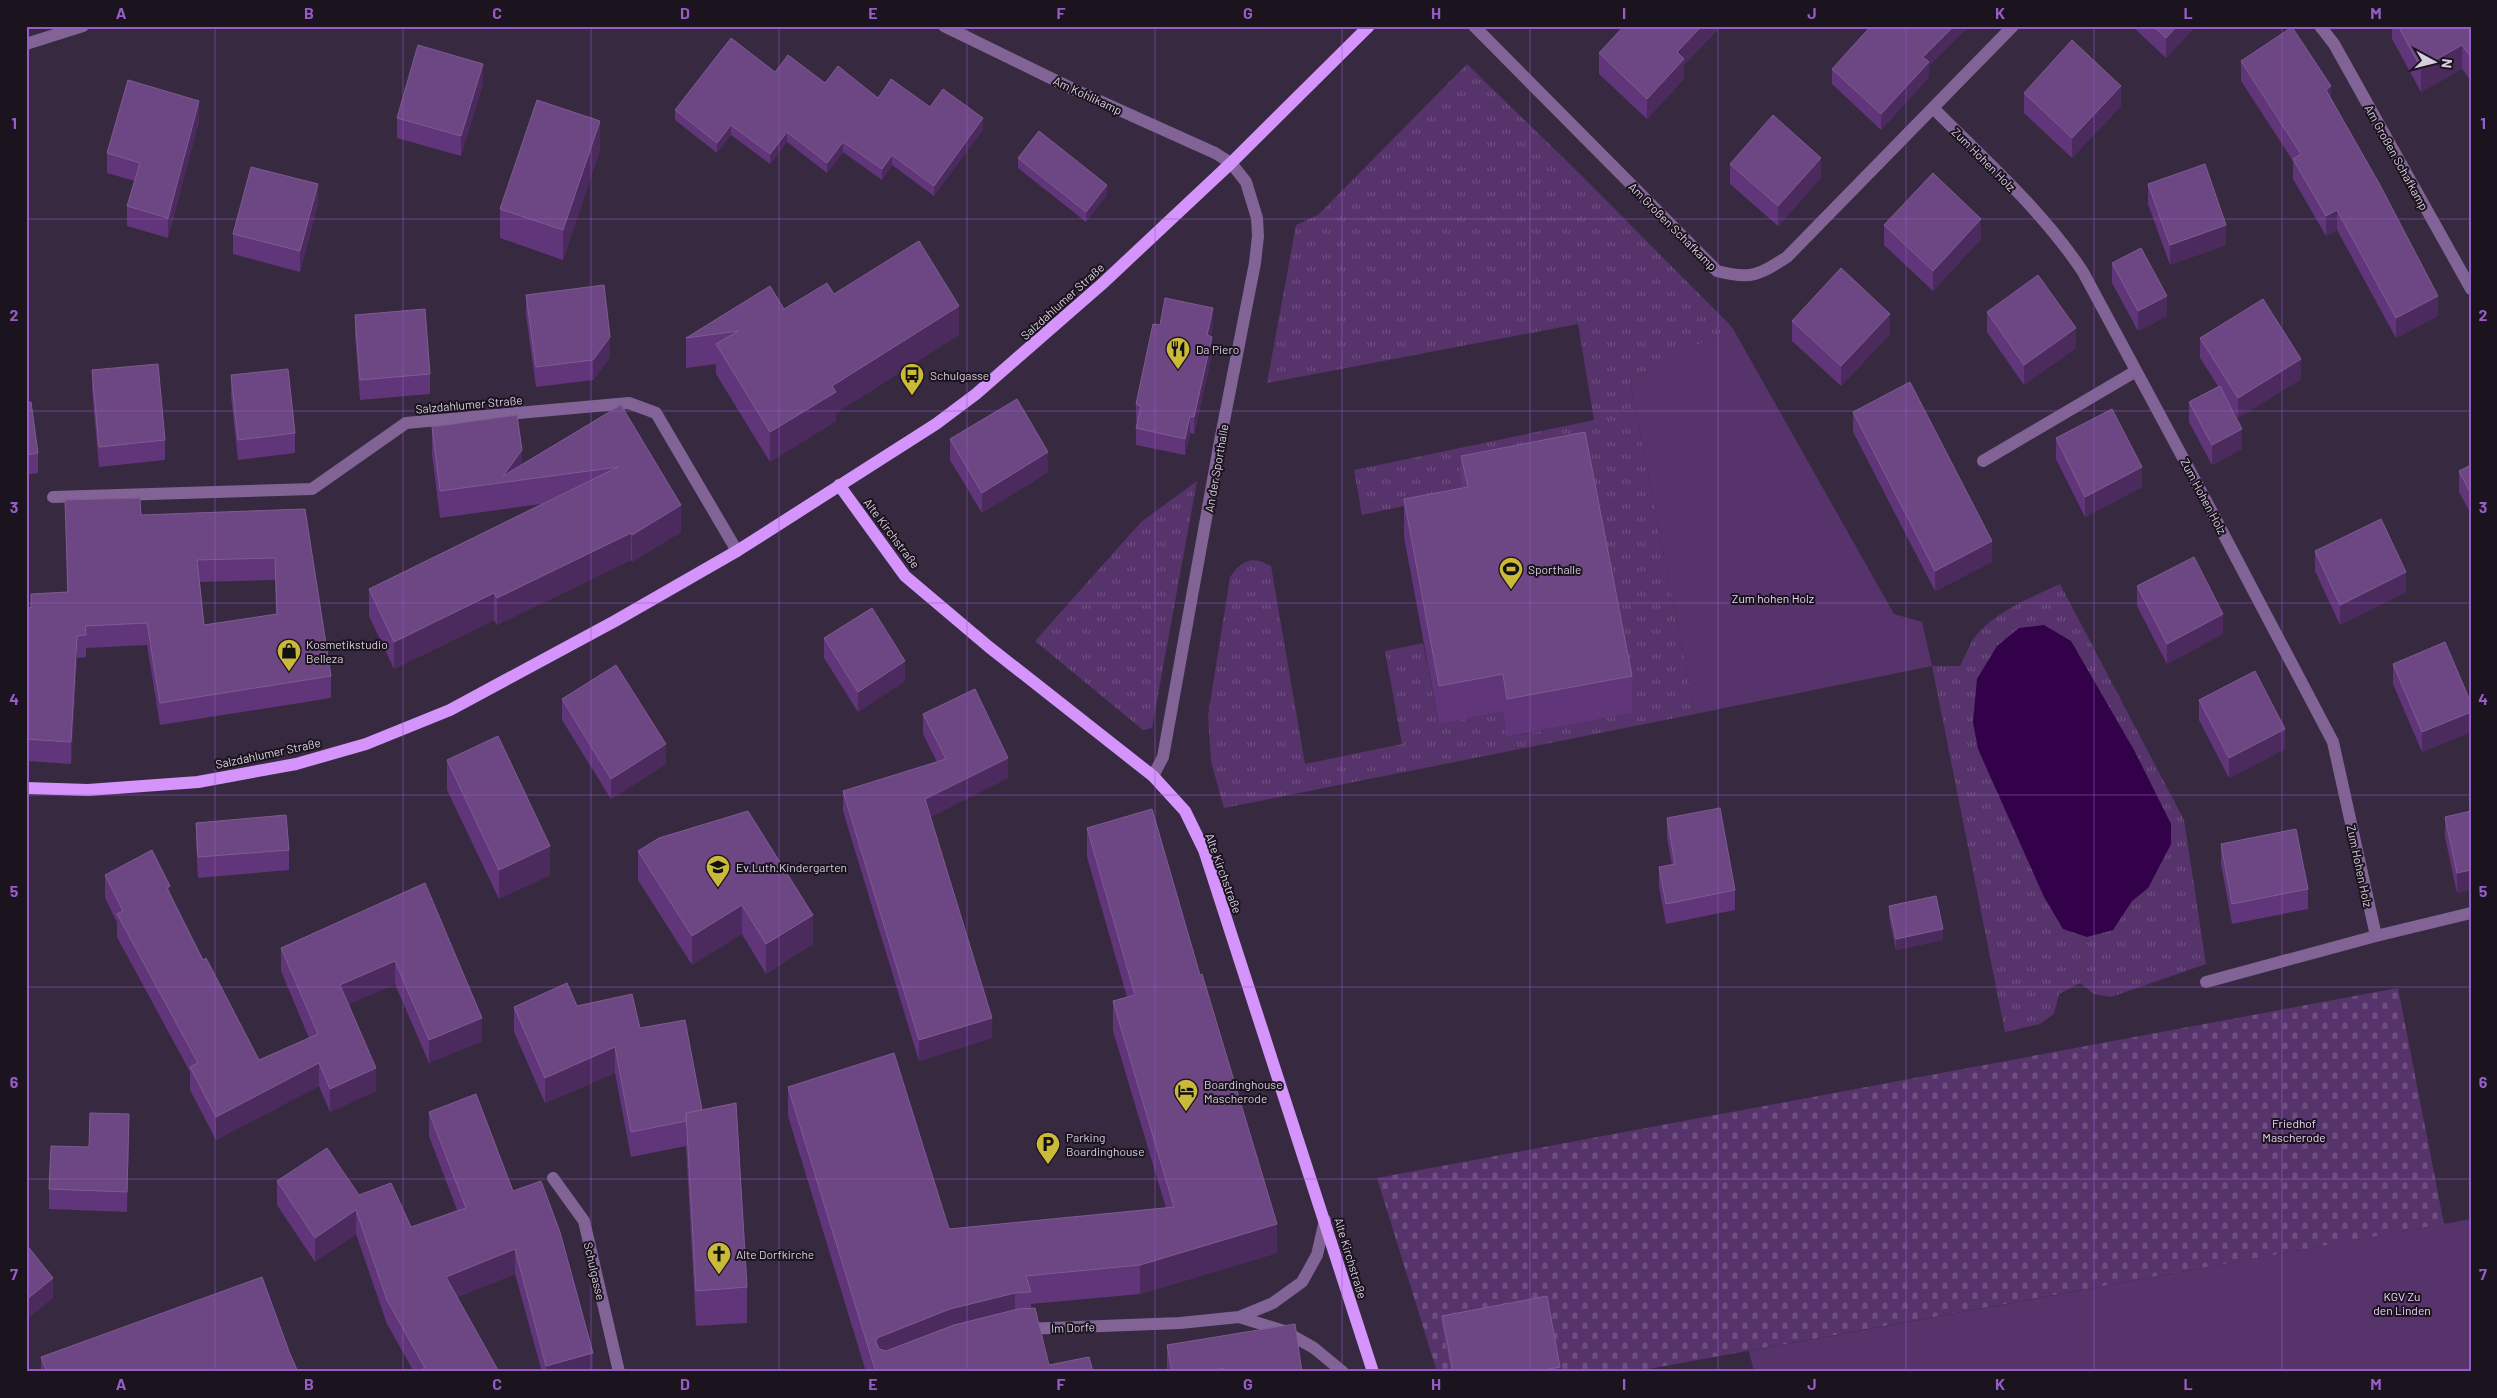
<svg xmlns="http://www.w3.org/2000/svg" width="2497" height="1398" font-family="Barlow,sans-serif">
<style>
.grass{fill:url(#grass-tufts);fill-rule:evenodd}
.cemetery{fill:url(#cemetery-stones)}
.green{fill:#57336c}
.water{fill:#33004a}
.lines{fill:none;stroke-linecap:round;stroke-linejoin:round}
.minor{stroke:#826395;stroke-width:12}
.major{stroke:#d494fc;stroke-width:12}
.wall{fill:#613579;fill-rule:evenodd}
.shaded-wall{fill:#4b2a5e}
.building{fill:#6d4684;stroke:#7e5b92;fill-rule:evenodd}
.grid{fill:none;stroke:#965cc8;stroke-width:1;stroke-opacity:0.55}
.labels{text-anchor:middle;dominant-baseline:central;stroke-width:4;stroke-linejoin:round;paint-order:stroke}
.street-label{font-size:12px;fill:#d6cddd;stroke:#1b141f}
.poi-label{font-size:12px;fill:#d6cddd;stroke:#1b141f;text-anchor:start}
.park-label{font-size:12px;fill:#ebd2fc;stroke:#1b141f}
.neatline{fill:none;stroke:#965cc8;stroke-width:2}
.grid-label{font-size:16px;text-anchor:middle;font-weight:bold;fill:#965cc8}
</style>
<defs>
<pattern id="grass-tufts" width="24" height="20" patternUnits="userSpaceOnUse" patternTransform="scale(1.25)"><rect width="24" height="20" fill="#57336c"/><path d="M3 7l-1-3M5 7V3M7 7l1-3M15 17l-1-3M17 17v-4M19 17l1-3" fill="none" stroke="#6e4f81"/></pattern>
<pattern id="cemetery-stones" width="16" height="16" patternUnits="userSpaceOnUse" patternTransform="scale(1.25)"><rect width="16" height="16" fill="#57336c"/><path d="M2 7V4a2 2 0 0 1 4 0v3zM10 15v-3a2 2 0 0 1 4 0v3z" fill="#6e4f81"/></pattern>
</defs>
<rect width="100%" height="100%" fill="#372940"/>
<path class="grass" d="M1467 64 1580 174 1732 327 1630 381 1695 714 1224 808 1211 762 1208 716 1230 577C1242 560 1252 555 1271 566L1305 764 1402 744 1385 651 1423 643 1439 724 1503 712 1508 737 1631 713 1461 494 1362 515 1354 470 1594 420 1578 324 1267 383 1296 225 1318 215Z
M1197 481 1152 728 1143 730 1035 641 1141 522Z
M2060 584 2184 820 2206 964 2111 997 2094 994 2080 983 2059 994 2054 1014 2040 1024 2005 1032 1932 666H1960C1964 658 1968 649 1972 641 1991 613 2030 598 2060 584ZM2071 641 2135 752 2171 824V844L2148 888 2132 901Z"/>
<path class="cemetery" d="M2398 988 2444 1224 1632 1372H1437L1377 1178Z"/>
<path class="green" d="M1732 327 1894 614 1922 622 1932 666 1695 714 1630 381Z
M2471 1219V1372H1754L1749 1351Z"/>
<path class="water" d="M2044 625 2071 641 2135 752 2171 824V844L2148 888 2132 901 2113 930 2087 937 2063 929 2044 897 1978 749 1973 722 1977 679 1997 646 2019 628Z"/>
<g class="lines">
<path class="minor" d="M944 26 1075 90 1215 153 1231 163 1246 182 1257 218 1258 236 1255 263 1220 441 1163 757 1153 776
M1474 26 1717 271C1751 280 1759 275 1787 257L2013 26
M2320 26 2334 44 2471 289
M26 44 83 26
M1933 108C1985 160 2042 210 2083 272L2204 497 2333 742 2376 936 2471 913
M1983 461 2136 371
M53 497 312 489 406 423 629 403 656 413 737 551
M2206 982 2376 936
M553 1178 584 1221 619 1372
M1239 1317 1284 1331 1314 1348 1343 1372
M1025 1329 1180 1323 1239 1317 1273 1303 1302 1282 1317 1255 1325 1220"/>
<path class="major" d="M839 485 905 576 989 647 1153 776 1185 811 1204 850 1373 1372
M26 788 88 790 198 782 296 764 366 744 450 710 615 621 737 551 936 424 976 394 1102 284 1231 163 1369 26"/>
</g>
<path class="wall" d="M2132 26H2196L2166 58Z
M2392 26H2471V81L2462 69 2421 92 2392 39Z
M1599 53 1684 65V79L1647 119 1599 74Z
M2241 61 2331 99 2438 316 2396 338 2337 230 2326 236 2293 179V161L2241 81Z
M1929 66V77L1881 130 1832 84V69Z
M775 72 825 83 878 98 930 107 983 129 934 196 892 165 882 180 843 152 827 173 787 142 770 164 731 135 717 153 675 120V110Z
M483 84 461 156 397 138V118Z
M2024 93 2121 106 2072 158 2024 113Z
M199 121 168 238 127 226V206L135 181 107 173V153Z
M600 150 563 260 500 238V209Z
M1018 158 1107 195 1086 222 1018 168Z
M1730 164 1821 178 1778 226 1730 184Z
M2148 184 2226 245 2170 265 2148 204Z
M318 204 300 272 233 254V234Z
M1884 225 1981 239 1933 291 1884 245Z
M2112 263 2167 316 2138 331 2112 283Z
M834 294 959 335 836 413V421L770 462 716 374V364L686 368V338Z
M526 295 610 357 593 380 536 387 526 315Z
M1987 312 2076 348 2024 385 1987 332Z
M355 315 430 374V394L360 400 355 335Z
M1792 321 1890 334 1841 386 1792 341Z
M1160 325H1213L1210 336 1212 354 1194 434 1190 433 1185 455 1136 445V428L1137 422 1136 421V404Z
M2200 338 2301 379 2238 418 2228 402 2242 449 2212 465 2189 422V402L2218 386 2200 358Z
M92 370 165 440V460L99 467 92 390Z
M231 375 295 433V453L238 460 231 396Z
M26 403 38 453V473L26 475Z
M621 405 681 532 632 562 631 560 497 625 494 620 394 669 369 616V589L541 504 440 518 432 454V427L522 464Z
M1853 412 1992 562 1935 591 1853 432Z
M2056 438 2142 487 2085 517 2056 459Z
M950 439 1048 472 982 513 950 460Z
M1461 456 1632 676V713L1507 737 1503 712 1439 724 1404 537V499L1461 489Z
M2471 465V514L2459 492V471Z
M65 500 141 515 305 509 331 676V698L160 725 147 645 86 648V657L77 658 71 764 26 761V607H31V594L67 592ZM275 580 276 614 204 625 200 582Z
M2315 551 2406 592 2340 625 2315 571Z
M2137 586 2223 634 2167 664 2137 606Z
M824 638 905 681 858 712 824 658Z
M2393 664 2471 703V732L2422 752 2393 684Z
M562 699 666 764 611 799 562 720Z
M2199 700 2285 749 2229 778 2199 720Z
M923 714 1008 778 930 817 992 1038 919 1061 843 811V791L937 762 923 734Z
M447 760 550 875 499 899 447 790Z
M2471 811V890L2457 893 2445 837V817Z
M1667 818 1735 890V910L1666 924 1659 887V867L1672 865 1667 838Z
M196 823 289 850V870L198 878 196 843Z
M1087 828 1277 1253 1140 1294 1031 1304V1308L1049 1365 1093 1372H866L788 1116V1087L949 1229 1166 1208 1113 1031V1001L1127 997 1087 857Z
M2221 844 2308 889V909L2232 924 2221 864Z
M638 851 813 915V944L766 974 742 934 692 965 638 880Z
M105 875 170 895 203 960 259 1060 309 1038 281 971V948L425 883 482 1041 429 1063 395 984 349 1004 376 1091 330 1112 319 1086 216 1140 190 1090V1072L117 937V922L105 898Z
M1889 906 1943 940 1896 950 1889 917Z
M577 1006 640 1028 702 1110 747 1287V1323L696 1326 686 1146 631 1157 615 1073 545 1103 514 1032V1007Z
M429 1112 513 1191 593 1372H542L515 1274 457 1297 499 1372H414L387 1324 356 1234 315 1262 277 1205V1181L359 1195 411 1227 457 1210 429 1136Z
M129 1134 127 1212 49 1209V1189L89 1147Z
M1442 1316 1560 1367V1372H1451L1442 1326Z
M1167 1345 1302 1372H1167Z
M290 1354 298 1372H41V1357Z"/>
<path class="shaded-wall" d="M1702 26H1722L1684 65V79L1647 119V99L1677 52Z
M1954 26H1970L1929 66V77L1881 130V114L1923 57Z
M2177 26H2196L2166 58V38Z
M2462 45V69L2421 92V68Z
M483 64V84L461 156V136Z
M2121 86V106L2072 158V138Z
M2331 86V107L2326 90Z
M199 101V121L168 238V218Z
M983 118V129L934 196V186Z
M600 121V150L563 260V230Z
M731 125V135L717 153V143Z
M787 132V142L770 164V154Z
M843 142V152L827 173V163Z
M892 155V165L882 180V169Z
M1821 158V178L1778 226V206Z
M318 184V204L300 272V251Z
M1107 185V195L1086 222V212Z
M2337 210V230L2326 236V216Z
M1981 219V239L1933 291V271Z
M2226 225V245L2170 265V245Z
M2167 296V316L2138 331V311Z
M2438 296V316L2396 338V318Z
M959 306V335L836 413V421L770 462V432L832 386Z
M1213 308V325L1207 352V335Z
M1890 314V334L1841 386V366Z
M2076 328V348L2024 385V365Z
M610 337V357L593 380V360Z
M1212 337V354L1194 434V417Z
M2301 359V379L2238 418V398Z
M1190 416V433L1185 455V439Z
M2242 429V449L2212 465V445Z
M522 450V477L503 476Z
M1048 452V472L982 513V493Z
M2142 467V487L2085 517V497Z
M681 505V532L632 562V535Z
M631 533V560L497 625V598Z
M1992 541V562L1935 591V571Z
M2406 572V592L2340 625V605Z
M494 593V620L394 669V642Z
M2223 614V634L2167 664V644Z
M77 636V658L71 764V742Z
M905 661V681L858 712V692Z
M2471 712V732L2422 752V732Z
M2285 729V749L2229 778V758Z
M666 744V764L611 799V779Z
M1008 758V778L925 819V799Z
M550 846V875L499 899V870Z
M2471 870V890L2457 893V873Z
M170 886V909L167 888Z
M742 905V934L692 965V936Z
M813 915V944L766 974V944Z
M1943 929V940L1896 950V939Z
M395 961V984L340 1008V985Z
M482 1018V1041L429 1063V1040Z
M992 1018V1038L919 1061V1040Z
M615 1047V1073L545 1103V1078Z
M319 1063V1086L216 1140V1117Z
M376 1068V1091L330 1112V1089Z
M129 1114V1134L127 1212V1192Z
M356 1210V1234L315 1262V1238Z
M1277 1224V1253L1140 1294V1265Z
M515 1249V1274L446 1301V1277Z
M53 1278V1298L26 1320V1300Z
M1015 1293V1322L876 1371V1342L877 1338 950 1309Z
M593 1353V1372H546V1366Z"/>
<path class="building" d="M1624 26H1702L1677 52 1684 59 1647 99 1599 53Z
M1871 26H1954L1923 57 1929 62 1881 114 1832 69Z
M2153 26H2177L2166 38Z
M2398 26H2471V57L2462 45 2421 68Z
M2292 27 2331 86 2326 90 2380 185 2438 296 2396 318 2337 210 2326 216 2293 159 2301 154 2241 61Z
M731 38 775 72 788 55 825 83 838 66 878 98 891 79 930 107 943 89 983 118 934 186 892 155 882 169 843 142 827 163 787 132 770 154 731 125 717 143 675 110Z
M2072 40 2121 86 2072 138 2024 93Z
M418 45 483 64 461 136 397 118Z
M128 80 199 101 168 218 127 206 140 163 107 153Z
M537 100 600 121 563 230 500 209Z
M1773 115 1821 158 1778 206 1730 164Z
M1039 131 1107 185 1086 212 1018 158Z
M2205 164 2226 225 2170 245 2148 184Z
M251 167 318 184 300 251 233 234Z
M1933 173 1981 219 1933 271 1884 225Z
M919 241 959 306 832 386 836 392 770 432 716 344 738 331 686 338 770 286 784 309 827 283 834 294Z
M2141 248 2167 296 2138 311 2112 263Z
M1841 268 1890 314 1841 366 1792 321Z
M2038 275 2076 328 2024 365 1987 312Z
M604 285 610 337 593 360 536 367 526 295Z
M1165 298 1213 308 1207 335 1212 337 1194 417 1190 416 1185 439 1136 428 1141 406 1136 404 1153 324 1160 325Z
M2263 299 2301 359 2238 398 2200 338Z
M425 309 430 374 360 380 355 315Z
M158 364 165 440 99 447 92 370Z
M288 369 295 433 238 440 231 375Z
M1910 382 1992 541 1935 571 1853 412Z
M2220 386 2242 429 2212 445 2189 402Z
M1017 399 1048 452 982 493 950 439Z
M31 402 38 453 26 455V403Z
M621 405 681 505 632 535 631 533 497 598 494 593 394 642 369 589 618 467 440 491 432 427 517 415 522 450 503 476Z
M2112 409 2142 467 2085 497 2056 438Z
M1585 432 1632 676 1507 699 1503 674 1439 686 1404 499 1468 487 1461 456Z
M2471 465V494L2459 471Z
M140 498 141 515 305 509 331 676 160 703 147 623 85 626 86 635 77 636 71 742 26 739V607L31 608V594L68 592 65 500ZM275 558 277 614 204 625 197 560Z
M2381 519 2406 572 2340 605 2315 551Z
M2194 557 2223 614 2167 644 2137 586Z
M872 608 905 661 858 692 824 638Z
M2445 642 2471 703V712L2422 732 2393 664Z
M616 665 666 744 611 779 562 699Z
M2255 671 2285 729 2229 758 2199 700Z
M975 689 1008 758 925 799 992 1018 919 1040 843 791 946 759 923 714Z
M498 736 550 846 499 870 447 760Z
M1720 808 1735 890 1666 904 1659 867 1675 864 1667 818Z
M1152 809 1200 975 1202 974 1277 1224 1140 1265 1026 1276 1031 1292 1015 1293 950 1309 877 1338 876 1342 879 1349 886 1351 954 1325 1018 1309 1035 1308 1049 1365 1089 1357 1093 1372H867L875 1369 788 1087 894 1053 949 1229 1174 1207 1113 1001 1135 995 1087 828Z
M748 811 813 915 766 944 742 905 692 936 638 851 659 838Z
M2471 811V870L2457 873 2445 817Z
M286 815 289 850 198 857 196 823Z
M2296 829 2308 889 2232 904 2221 844Z
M152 850 170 886 167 888 203 960 206 958 259 1060 318 1034 281 948 425 883 482 1018 429 1040 395 961 340 985 376 1068 330 1089 319 1063 216 1117 190 1067 198 1063 117 914 123 911 105 875Z
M1936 896 1943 929 1896 939 1889 906Z
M567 983 577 1006 632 994 640 1028 685 1020 702 1110 686 1113V1121L631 1132 615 1047 545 1078 514 1007Z
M476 1094 513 1191 541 1181 560 1232 593 1353 546 1366 515 1249 446 1277 499 1372H418L425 1368 387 1300 356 1210 315 1238 277 1181 327 1148 359 1195 391 1183 411 1227 466 1208 429 1112Z
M736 1103 747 1287 696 1291 686 1113Z
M90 1113 129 1114 127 1192 49 1189 51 1146 89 1147Z
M26 1244 53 1278 26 1300Z
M262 1277 290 1354 298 1372H47L41 1357Z
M1547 1296 1560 1367 1533 1372H1453L1442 1316Z
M1295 1324 1302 1372H1224L1223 1368 1206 1372H1172L1167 1345Z"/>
<path class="grid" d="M215 26V1372M403 26V1372M591 26V1372M779 26V1372M967 26V1372M1155 26V1372M1342 26V1372M1530 26V1372M1718 26V1372M1906 26V1372M2094 26V1372M2282 26V1372M26 219H2471M26 411H2471M26 603H2471M26 795H2471M26 987H2471M26 1179H2471"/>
<defs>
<symbol id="restaurant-pin" viewBox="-11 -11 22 30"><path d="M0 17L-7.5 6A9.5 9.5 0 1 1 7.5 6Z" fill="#cbba39" stroke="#1b141f"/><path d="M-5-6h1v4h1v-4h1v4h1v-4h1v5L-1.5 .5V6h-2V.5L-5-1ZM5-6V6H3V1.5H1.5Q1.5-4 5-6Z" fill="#111"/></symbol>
<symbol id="bus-pin" viewBox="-11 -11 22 30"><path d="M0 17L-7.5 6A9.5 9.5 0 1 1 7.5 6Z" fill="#cbba39" stroke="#1b141f"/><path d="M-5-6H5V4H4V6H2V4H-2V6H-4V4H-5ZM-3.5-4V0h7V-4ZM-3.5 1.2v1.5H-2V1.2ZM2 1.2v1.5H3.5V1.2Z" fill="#111"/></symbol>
<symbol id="stadium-pin" viewBox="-11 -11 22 30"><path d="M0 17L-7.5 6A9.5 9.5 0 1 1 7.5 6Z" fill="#cbba39" stroke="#1b141f"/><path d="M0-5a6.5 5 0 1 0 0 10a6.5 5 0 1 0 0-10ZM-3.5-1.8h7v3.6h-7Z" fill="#111"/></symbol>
<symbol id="shop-pin" viewBox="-11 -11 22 30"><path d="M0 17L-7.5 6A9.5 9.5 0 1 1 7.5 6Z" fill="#cbba39" stroke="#1b141f"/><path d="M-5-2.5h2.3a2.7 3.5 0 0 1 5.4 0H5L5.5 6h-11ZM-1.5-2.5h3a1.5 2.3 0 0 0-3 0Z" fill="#111"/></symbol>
<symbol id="school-pin" viewBox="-11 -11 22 30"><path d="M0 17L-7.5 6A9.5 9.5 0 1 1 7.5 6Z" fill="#cbba39" stroke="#1b141f"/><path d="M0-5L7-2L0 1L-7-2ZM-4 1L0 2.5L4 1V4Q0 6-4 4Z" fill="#111"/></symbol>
<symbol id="hotel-pin" viewBox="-11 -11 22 30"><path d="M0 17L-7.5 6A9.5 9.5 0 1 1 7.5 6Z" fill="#cbba39" stroke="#1b141f"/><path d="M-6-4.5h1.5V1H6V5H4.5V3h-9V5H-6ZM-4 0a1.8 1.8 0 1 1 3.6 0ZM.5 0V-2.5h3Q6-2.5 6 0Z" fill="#111"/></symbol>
<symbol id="parking-pin" viewBox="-11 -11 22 30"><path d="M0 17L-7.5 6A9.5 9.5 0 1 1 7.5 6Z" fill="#cbba39" stroke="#1b141f"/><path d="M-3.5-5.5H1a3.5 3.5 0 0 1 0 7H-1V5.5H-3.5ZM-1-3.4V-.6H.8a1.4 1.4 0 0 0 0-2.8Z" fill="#111"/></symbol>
<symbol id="church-pin" viewBox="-11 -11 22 30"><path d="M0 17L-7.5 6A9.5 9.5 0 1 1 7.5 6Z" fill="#cbba39" stroke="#1b141f"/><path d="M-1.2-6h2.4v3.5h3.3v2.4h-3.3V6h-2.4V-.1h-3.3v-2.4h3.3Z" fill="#111"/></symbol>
</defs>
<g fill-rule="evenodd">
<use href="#restaurant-pin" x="1164" y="335" width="28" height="38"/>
<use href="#bus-pin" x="898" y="361" width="28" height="38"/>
<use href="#stadium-pin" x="1497" y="555" width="28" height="38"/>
<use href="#shop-pin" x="275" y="637" width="28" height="38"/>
<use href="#school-pin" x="704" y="853" width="28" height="38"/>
<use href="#hotel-pin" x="1172" y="1077" width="28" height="38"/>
<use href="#parking-pin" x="1034" y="1130" width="28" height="38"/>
<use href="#church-pin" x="705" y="1240" width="28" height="38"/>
</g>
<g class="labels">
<g class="street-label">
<text transform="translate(1088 95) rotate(25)">Am Kohlikamp</text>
<text transform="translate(2397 157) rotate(61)">Am Großen Schafkamp</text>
<text transform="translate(1984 159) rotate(45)">Zum Hohen Holz</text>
<text transform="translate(1673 226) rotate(45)">Am Großen Schafkamp</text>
<text transform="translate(1062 301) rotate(-42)">Salzdahlumer Straße</text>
<text transform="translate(469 404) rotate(-5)">Salzdahlumer Straße</text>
<text transform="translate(1216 468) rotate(-80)">An der Sporthalle</text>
<text transform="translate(2204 496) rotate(62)">Zum Hohen Holz</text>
<text transform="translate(892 533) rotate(53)">Alte Kirchstraße</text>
<text transform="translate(268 753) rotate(-12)">Salzdahlumer Straße</text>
<text transform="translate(2360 866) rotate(78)">Zum Hohen Holz</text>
<text transform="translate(1224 873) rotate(70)">Alte Kirchstraße</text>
<text transform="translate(1351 1258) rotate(73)">Alte Kirchstraße</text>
<text transform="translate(595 1271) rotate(77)">Schulgasse</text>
<text transform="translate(1073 1327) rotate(-2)">Im Dorfe</text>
</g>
<g class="poi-label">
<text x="1196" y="349">Da Piero</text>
<text x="930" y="375">Schulgasse</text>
<text x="1528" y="569">Sporthalle</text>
<text x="306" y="644">Kosmetikstudio<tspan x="306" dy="14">Belleza</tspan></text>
<text x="736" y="867">Ev.Luth.Kindergarten</text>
<text x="1204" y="1084">Boardinghouse<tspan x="1204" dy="14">Mascherode</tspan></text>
<text x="1066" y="1137">Parking<tspan x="1066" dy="14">Boardinghouse</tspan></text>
<text x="736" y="1254">Alte Dorfkirche</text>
</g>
<g class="park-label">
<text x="1773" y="598">Zum hohen Holz</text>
<text x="2294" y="1123">Friedhof<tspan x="2294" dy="14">Mascherode</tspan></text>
<text x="2402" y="1296">KGV Zu<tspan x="2402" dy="14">den Linden</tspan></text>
</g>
</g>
<rect width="2497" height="1398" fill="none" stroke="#1b141f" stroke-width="55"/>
<g transform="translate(2434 62) rotate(97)" stroke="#1b141f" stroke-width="4" paint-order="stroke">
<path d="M0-4L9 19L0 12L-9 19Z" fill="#d6cddd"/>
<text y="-8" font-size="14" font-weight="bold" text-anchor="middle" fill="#d6cddd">N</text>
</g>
<rect x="28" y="28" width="2442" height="1342" class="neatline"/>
<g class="grid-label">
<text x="121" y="19">A</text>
<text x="309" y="19">B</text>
<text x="497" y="19">C</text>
<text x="685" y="19">D</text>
<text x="873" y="19">E</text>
<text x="1061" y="19">F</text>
<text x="1248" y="19">G</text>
<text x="1436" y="19">H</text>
<text x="1624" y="19">I</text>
<text x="1812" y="19">J</text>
<text x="2000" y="19">K</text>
<text x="2188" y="19">L</text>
<text x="2376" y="19">M</text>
<text x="14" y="129">1</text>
<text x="2483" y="129">1</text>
<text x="14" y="321">2</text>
<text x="2483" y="321">2</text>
<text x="14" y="513">3</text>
<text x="2483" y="513">3</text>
<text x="14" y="705">4</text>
<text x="2483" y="705">4</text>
<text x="14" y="897">5</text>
<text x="2483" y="897">5</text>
<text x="14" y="1088">6</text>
<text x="2483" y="1088">6</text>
<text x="14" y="1280">7</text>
<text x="2483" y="1280">7</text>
<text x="121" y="1390">A</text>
<text x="309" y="1390">B</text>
<text x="497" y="1390">C</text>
<text x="685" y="1390">D</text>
<text x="873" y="1390">E</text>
<text x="1061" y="1390">F</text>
<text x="1248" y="1390">G</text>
<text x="1436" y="1390">H</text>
<text x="1624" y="1390">I</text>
<text x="1812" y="1390">J</text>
<text x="2000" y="1390">K</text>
<text x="2188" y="1390">L</text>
<text x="2376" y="1390">M</text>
</g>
</svg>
